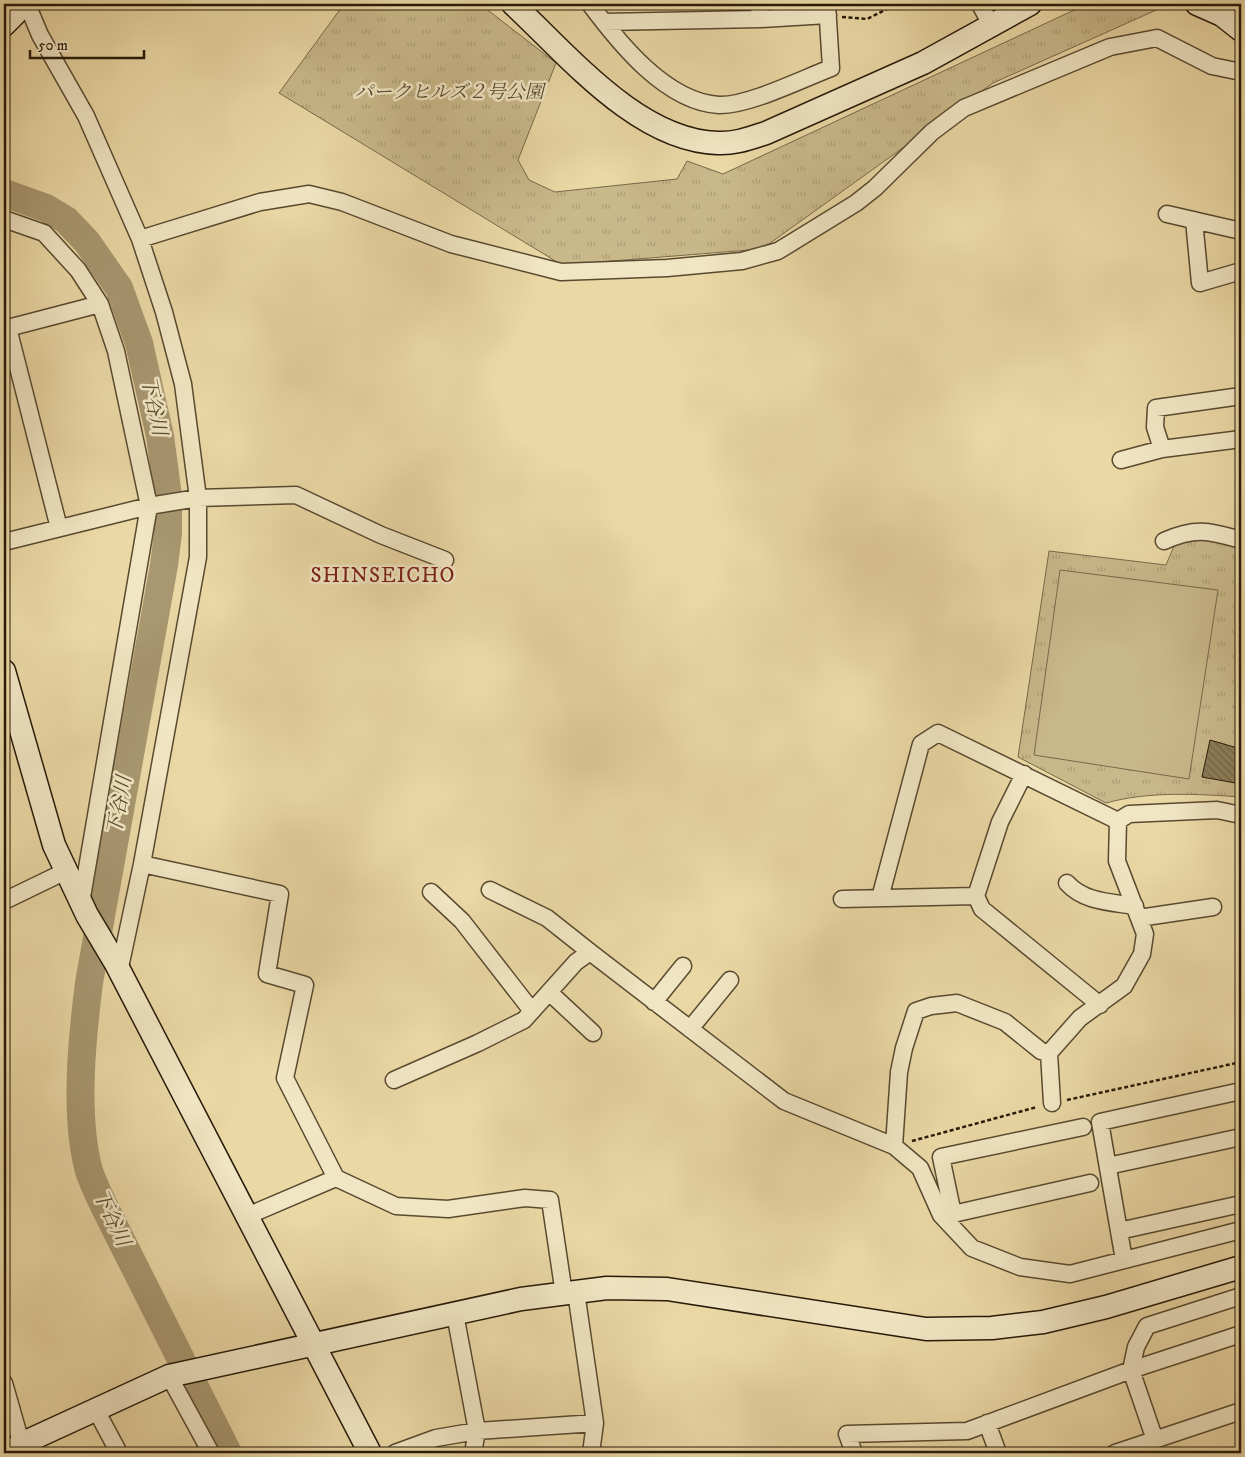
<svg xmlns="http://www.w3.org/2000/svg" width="1245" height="1457" font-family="'IM FELL DW Pica','Noto Serif JP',serif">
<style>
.grass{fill:url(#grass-tufts);stroke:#78694a}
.pitch{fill:#c9b88a;stroke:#78694a}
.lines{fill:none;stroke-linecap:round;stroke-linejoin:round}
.river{stroke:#a89770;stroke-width:28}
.building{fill:url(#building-back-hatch);stroke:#271a09}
.street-casing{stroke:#584a30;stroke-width:19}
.secondary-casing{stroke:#271a09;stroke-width:25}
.path{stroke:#271a09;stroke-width:2.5;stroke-dasharray:4 2.5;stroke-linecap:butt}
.street{stroke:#f1e6c4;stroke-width:16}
.secondary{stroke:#f1e6c4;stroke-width:22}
.labels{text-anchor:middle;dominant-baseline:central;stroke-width:5;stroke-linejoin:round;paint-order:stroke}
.park-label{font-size:19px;font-style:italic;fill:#584930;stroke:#f1e6c4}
.water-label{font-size:20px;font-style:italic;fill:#5b4c32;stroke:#f1e6c4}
.quarter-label{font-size:21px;letter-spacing:1px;fill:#7a1f14;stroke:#f1e6c4}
</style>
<defs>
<pattern id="grass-tufts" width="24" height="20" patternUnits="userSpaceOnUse" patternTransform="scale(1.25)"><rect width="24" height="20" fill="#c9b88a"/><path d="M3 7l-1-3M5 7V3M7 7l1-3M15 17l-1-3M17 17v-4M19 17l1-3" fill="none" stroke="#ad9e76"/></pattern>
<pattern id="building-back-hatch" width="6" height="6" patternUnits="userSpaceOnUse" patternTransform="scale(1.25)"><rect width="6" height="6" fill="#8c7d5a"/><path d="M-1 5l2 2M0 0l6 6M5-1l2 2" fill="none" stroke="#726649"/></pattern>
</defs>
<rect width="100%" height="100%" fill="#ead8a5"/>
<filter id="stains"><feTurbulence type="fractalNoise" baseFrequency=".004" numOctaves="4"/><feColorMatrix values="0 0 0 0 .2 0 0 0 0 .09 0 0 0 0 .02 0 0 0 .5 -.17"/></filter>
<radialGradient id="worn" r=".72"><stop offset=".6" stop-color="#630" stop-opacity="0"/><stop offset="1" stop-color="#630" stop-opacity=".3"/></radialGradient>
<path class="grass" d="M344 4H480L556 63 518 160 529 180 555 192 677 179 687 161 723 174 1087 4H1157L1163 7 993 83 762 249 562 265 279 93Z
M1199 533 1241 546V797C1198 794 1149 791 1106 803L1018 757 1049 551 1166 565 1177 539Z"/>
<path class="pitch" d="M1060 570 1218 590 1189 779 1034 755Z"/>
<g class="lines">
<path class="river" d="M4 193 46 208 66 220 87 242 119 288 139 343 160 436 168 496V533L164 565 89 983C82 1038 74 1116 89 1171 93 1183 99 1195 104 1206L228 1453"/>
</g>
<path class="building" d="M1210 740 1241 749V784L1202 777Z"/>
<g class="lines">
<defs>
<path id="street" d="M27 4 40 35 86 116 140 239 164 312 183 384 198 498V557L142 864 119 972
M590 4C619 43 666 102 719 105 748 106 802 79 831 68L827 4
M759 4 760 19
M980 4 991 25
M604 22 760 19 828 15
M1167 214 1241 231
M4 219 44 233 78 270 100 304 116 351 149 506 81 903
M1194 220 1200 283 1241 271
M140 239 260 202 309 194 342 202 451 244 561 272 667 268 742 261 778 251 856 203 875 188 932 132 964 108 1110 47 1157 38 1212 66 1241 72
M8 328 59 528
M4 329 100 304
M1162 449 1155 427 1156 408 1241 396
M1121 460 1162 449 1241 439
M1164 541C1196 527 1209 531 1241 540
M4 542 149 506 198 498 296 495 381 535 445 560
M1024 774 1000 822 976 896 982 909 1100 1005
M1118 821 1129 814 1217 810 1241 815
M142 864 280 894 267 974 305 985 285 1078 336 1178
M1067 883C1084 902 1110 902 1135 906
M490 890 547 918 590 952
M431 892 462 921 532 1011
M880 898 921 744 938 733 1118 821 1117 861 1145 934 1142 954 1124 986 1080 1018 1049 1053 1052 1103
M842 899 976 896
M4 901 66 871
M1139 918 1213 907
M549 992 593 1033
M654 1002 683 966
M690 1029 730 980
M394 1080 478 1043 524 1020 576 962 590 952 784 1101 894 1146 920 1168 941 1215 972 1248 1020 1267 1070 1274 1241 1230
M894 1146 899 1072 904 1048 916 1011 931 1006 957 1003 1005 1022 1041 1051 1049 1053
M1108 1166 1241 1137
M953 1214 941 1157 1083 1127
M247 1216 336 1178 396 1206 448 1209 525 1198 550 1200 564 1294
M946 1220 953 1214 1090 1183
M1119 1231 1241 1204
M1124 1260 1100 1122 1241 1091
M576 1292 595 1423 591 1453
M455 1314 477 1431 473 1453
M169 1376 211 1453
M4 1383 24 1453
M95 1408 119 1453
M987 1423 998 1453
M1155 1440 1131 1370 1136 1347 1147 1326 1241 1296
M395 1453 436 1438 477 1431 595 1423
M854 1453 847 1434 967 1431 1131 1370 1241 1334
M1115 1453 1241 1411"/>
<path id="secondary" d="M513 4C568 55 638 141 718 143 735 144 750 138 766 133L923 63 1030 4
M1197 4 1222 15 1241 30
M4 25 25 4
M4 671 54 845 87 915 115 962 370 1453
M8 1453 21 1444 169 1376 521 1299 607 1288 667 1289 926 1329 992 1328 1043 1322 1106 1307 1241 1267"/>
</defs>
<use href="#street" class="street-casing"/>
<use href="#secondary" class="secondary-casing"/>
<path class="path" d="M842 17 867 19 897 4
M1067 1100 1241 1062
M912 1141 1037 1107"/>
<use href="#street" class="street"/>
<use href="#secondary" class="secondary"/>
</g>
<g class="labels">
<g class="park-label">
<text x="449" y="92">パークヒルズ２号公園</text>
</g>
<g class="water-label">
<text transform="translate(153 406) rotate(78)">下谷川</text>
<text transform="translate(120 806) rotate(-80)">下谷川</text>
<text transform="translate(111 1218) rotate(65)">下谷川</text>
</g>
<g class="quarter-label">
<text x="383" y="576">SHINSEICHO</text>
</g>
</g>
<rect width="1245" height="1457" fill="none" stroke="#ead8a5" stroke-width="20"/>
<rect x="5" y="5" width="1235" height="1447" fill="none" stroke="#271a09" stroke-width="2.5"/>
<rect x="10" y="10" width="1225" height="1437" fill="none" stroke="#271a09"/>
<path d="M30 50v8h114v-8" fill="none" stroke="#271a09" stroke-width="2.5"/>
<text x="38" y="50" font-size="15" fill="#271a09" stroke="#f1e6c4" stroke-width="4" paint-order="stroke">50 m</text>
<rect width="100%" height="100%" filter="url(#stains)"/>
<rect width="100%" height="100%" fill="url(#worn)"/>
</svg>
